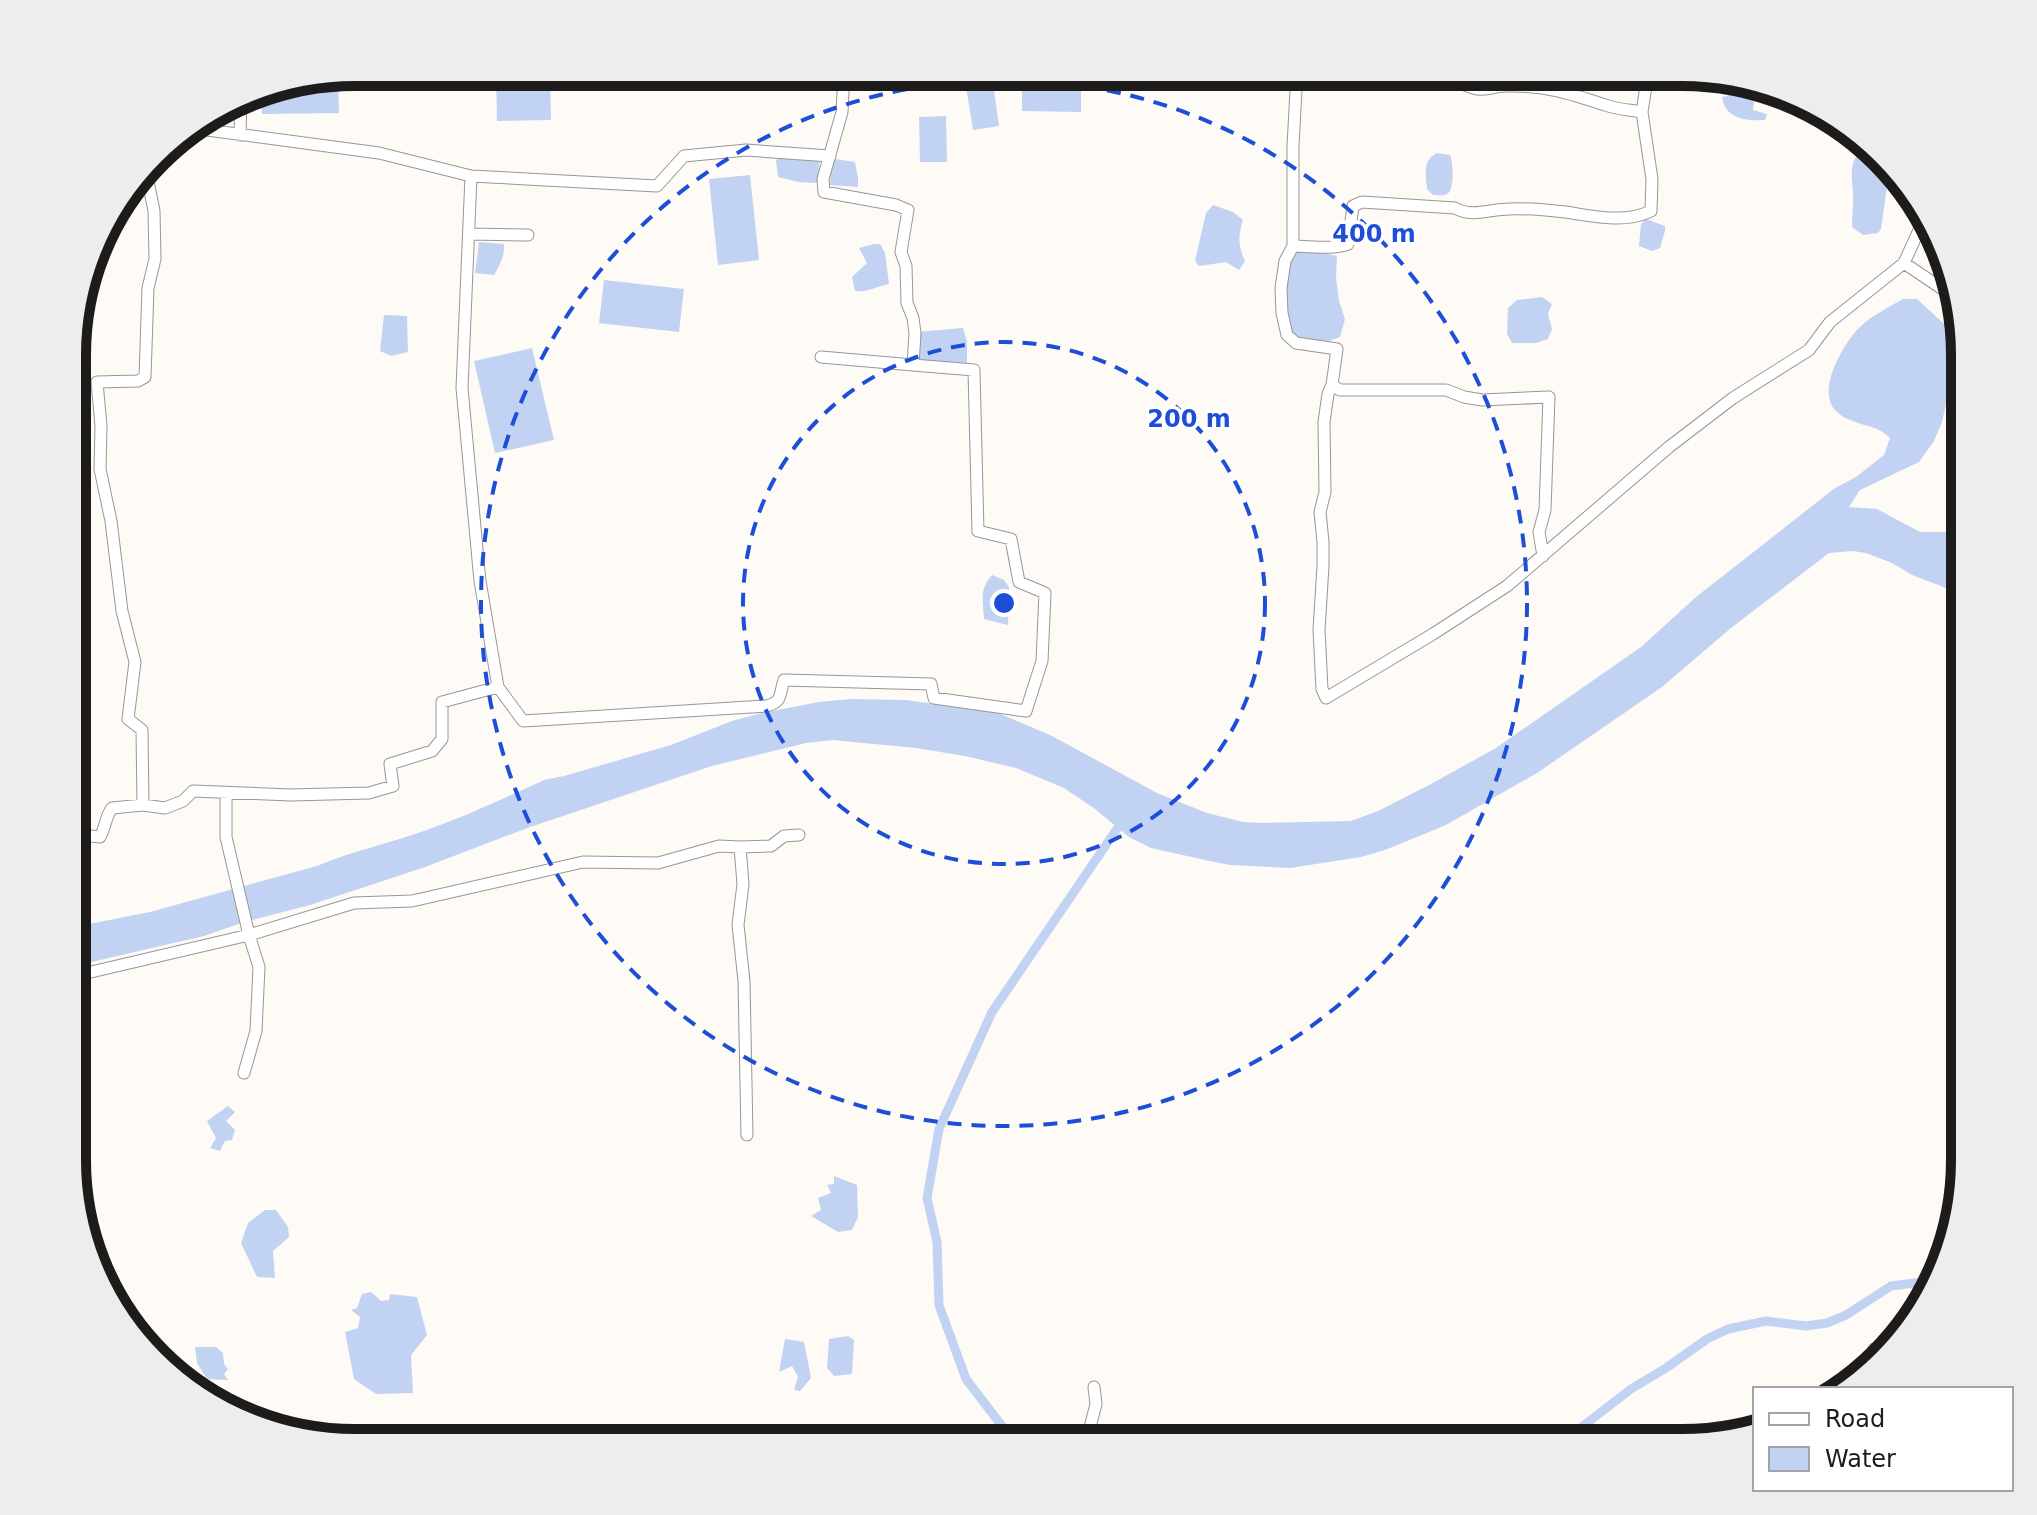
<svg xmlns="http://www.w3.org/2000/svg" width="2037" height="1515" font-family="'DejaVu Sans',sans-serif">
<style>
.water{fill:#c2d2f3}
.lines{fill:none;stroke-linecap:round;stroke-linejoin:round}
.canal{stroke:#c2d2f3;stroke-width:9}
.minor-casing{stroke:#9a9692;stroke-width:13}
.minor{stroke:#fff;stroke-width:11}
.ring{fill:none;stroke:#1d4ed8;stroke-width:4;stroke-dasharray:14 10}
.rim{fill:none;stroke:#1e1c1b;stroke-width:10}
.centre{fill:#1d4ed8;stroke:#fff;stroke-width:4}
.ring-label{font-size:24px;text-anchor:middle;font-weight:bold;fill:#1d4ed8;stroke:#fff;stroke-width:7;stroke-linejoin:round;paint-order:stroke}
</style>
<rect width="100%" height="100%" fill="#fefaf5"/>
<path class="water" d="M496 72H550L551 120 497 121Z
M1022 72H1081V112L1022 111Z
M338 75 339 113 262 114 261 90Z
M992 76 999 126 973 130 965 80Z
M1722 78 1756 85 1753 110 1767 114 1765 120C1746 121 1725 119 1722 97L1728 96 1729 92 1722 89Z
M946 116 947 162H920L919 117Z
M1867 152 1874 154 1889 172 1881 229 1878 233 1863 235 1852 227C1852 218 1853 209 1853 200 1854 184 1847 168 1858 154Z
M1437 153 1450 155C1453 162 1455 190 1447 194 1445 196 1435 195 1433 195L1427 189C1426 175 1422 160 1437 153Z
M784 155 820 160 817 183 799 182 778 177 776 160Z
M835 159 855 162 858 178V187L830 185 831 168Z
M750 175 759 260 718 265 709 179Z
M1213 205 1233 212 1243 220C1238 236 1238 246 1245 261L1239 270 1226 262 1199 266 1195 261 1206 213Z
M1646 219 1665 226V231L1660 248 1652 251 1639 246 1641 224Z
M479 242 504 244C505 255 500 265 494 275L475 273Z
M874 244H880L885 253 889 284C878 286 866 293 855 291L852 277 867 263 859 248Z
M1293 252H1319L1337 256 1336 278 1339 301 1345 319 1340 337 1329 341 1293 339 1287 321 1288 312 1284 272Z
M604 280 684 289 679 332 599 323Z
M1542 297 1552 304 1548 314 1552 329 1548 339 1536 343H1512L1507 334 1508 308 1517 300Z
M1903 299H1917L1954 333 1963 346 1964 365 1946 404 1942 422 1934 441 1919 462 1860 490 1849 507 1877 509 1920 532H1954L1964 528V591L1946 588 1912 575 1892 563 1866 553 1853 551 1829 553 1731 628 1662 687 1537 773 1446 825 1385 850 1361 857 1290 868 1230 865 1205 860 1151 848 1129 837 1095 809 1064 788 1016 768 965 756 916 748 832 740 806 743 712 766 530 827 425 867 310 905 241 923 204 936 74 966V927L150 912 317 866C352 851 388 844 424 831 464 817 504 798 544 780L564 776 671 745 732 721 762 713 819 702 851 699 905 700 996 712 1052 736 1157 793 1207 813 1243 822 1261 823 1351 821 1378 811 1431 784 1496 748 1641 647 1696 597 1835 488 1856 477 1884 455 1890 438C1877 423 1849 426 1835 410 1817 390 1842 347 1856 331 1869 317 1887 308 1903 299Z
M384 315 407 316 408 352 391 356 380 351Z
M963 328 967 342V364L918 362 917 332Z
M532 348 554 440 495 453 474 361Z
M992 575 1004 580 1009 587 1008 625 984 619C983 600 979 590 992 575Z
M228 1106 235 1112 226 1121 235 1130 232 1140 225 1141 220 1151 210 1148 216 1138 207 1121Z
M834 1176 857 1185 858 1217 852 1230 838 1232 811 1216 821 1210 818 1198 831 1193 827 1185 834 1184Z
M265 1210H276L288 1227 289 1237 273 1251 275 1278 257 1277 241 1243 248 1223Z
M371 1292 381 1301 389 1300 390 1294 417 1297 427 1335 411 1355 413 1393 376 1394 354 1379 345 1332 358 1328 360 1317 351 1310 357 1308 362 1294Z
M848 1336 854 1340 852 1374 834 1376 827 1368 829 1339Z
M785 1339 804 1342 811 1378 800 1391 794 1390 798 1377 792 1366 779 1372Z
M195 1347H216L223 1353 224 1364 228 1369 224 1374 228 1380 207 1379 197 1363Z"/>
<g class="lines">
<path class="canal" d="M1015 1443 966 1379 939 1305 937 1242 927 1198 939 1129 992 1012 1123 820
M1561 1443 1631 1389 1666 1368 1707 1339 1728 1329 1766 1321 1806 1326 1827 1323 1846 1315 1891 1286 1922 1282H1936"/>
<defs>
<path id="minor" d="M1297 72 1293 146V246L1285 261 1281 288 1282 313 1287 335 1296 343 1337 349 1332 385 1340 390H1446L1464 397 1482 400 1549 397 1545 510 1539 532 1543 556
M1458 72 1463 84C1482 94 1486 87 1506 86 1544 85 1569 93 1605 105 1616 109 1630 110 1642 112L1648 73
M949 76V72
M192 128 379 153 471 176 462 388 480 581 498 687
M240 135 241 97
M471 176 657 186 684 156 746 150 830 156
M469 234 528 235
M1293 246C1311 246 1331 250 1348 244L1353 206 1362 202 1455 208C1472 218 1490 209 1509 209 1528 208 1547 210 1565 212 1594 216 1624 224 1651 211L1652 179 1642 112
M1904 263 1925 217
M821 357 913 365
M1332 385 1328 394 1324 422 1325 492 1320 512 1323 542V566L1319 630 1322 689 1326 698 1433 634 1507 586 1669 447 1733 398 1809 350 1830 322 1904 263 1947 292 1957 307
M226 793V837L249 935 259 967 256 1031 244 1073
M143 805 142 730 128 719 135 662 122 611 111 521 100 469 101 426 97 382 138 381 145 377 148 288 155 259 154 211 146 171
M74 841 82 835 100 837C106 827 105 817 112 808L143 805 165 808 183 801 193 791 291 795 369 793 393 786 390 764 432 751 442 739V702L498 687 523 721 766 706C783 702 779 695 784 680L931 684 934 698 1026 711 1042 661 1045 593 1019 582 1011 539 978 531 974 370 913 365 915 333 913 318 907 303 906 266 901 252 908 210 896 205 824 192 823 179 842 112 844 72
M740 847 771 846 784 836 799 835
M74 976 249 935 354 903 412 901 583 862 658 863 719 846 740 847 743 884 738 925 744 981 747 1135
M1874 1349H1886
M1086 1443 1096 1404 1094 1387"/>
</defs>
<use href="#minor" class="minor-casing"/>
<use href="#minor" class="minor"/>
</g>
<g class="ring">
<circle cx="1004" cy="603" r="261"/>
<circle cx="1004" cy="603" r="523"/>
</g>
<path d="M0 0H2037V1515H0ZM355 86H1682A269 269 0 0 1 1951 355V1160A269 269 0 0 1 1682 1429H355A269 269 0 0 1 86 1160V355A269 269 0 0 1 355 86Z" fill="#ededed" fill-rule="evenodd"/>
<path class="rim" d="M355 86H1682A269 269 0 0 1 1951 355V1160A269 269 0 0 1 1682 1429H355A269 269 0 0 1 86 1160V355A269 269 0 0 1 355 86Z"/>
<circle cx="1004" cy="603" r="12" class="centre"/>
<g class="ring-label">
<text x="1374" y="242">400 m</text>
<text x="1189" y="427">200 m</text>
</g>
<rect x="1753" y="1387" width="260" height="104" fill="#ffffff" stroke="#a5a4a4" stroke-width="2"/>
<rect x="1769" y="1413" width="40" height="12" fill="#ffffff" stroke="#a5a4a4" stroke-width="2"/>
<text x="1825" y="1427" font-size="24" fill="#1e1c1b">Road</text>
<rect x="1769" y="1447" width="40" height="24" fill="#c2d2f3" stroke="#a5a4a4" stroke-width="2"/>
<text x="1825" y="1467" font-size="24" fill="#1e1c1b">Water</text>
</svg>
